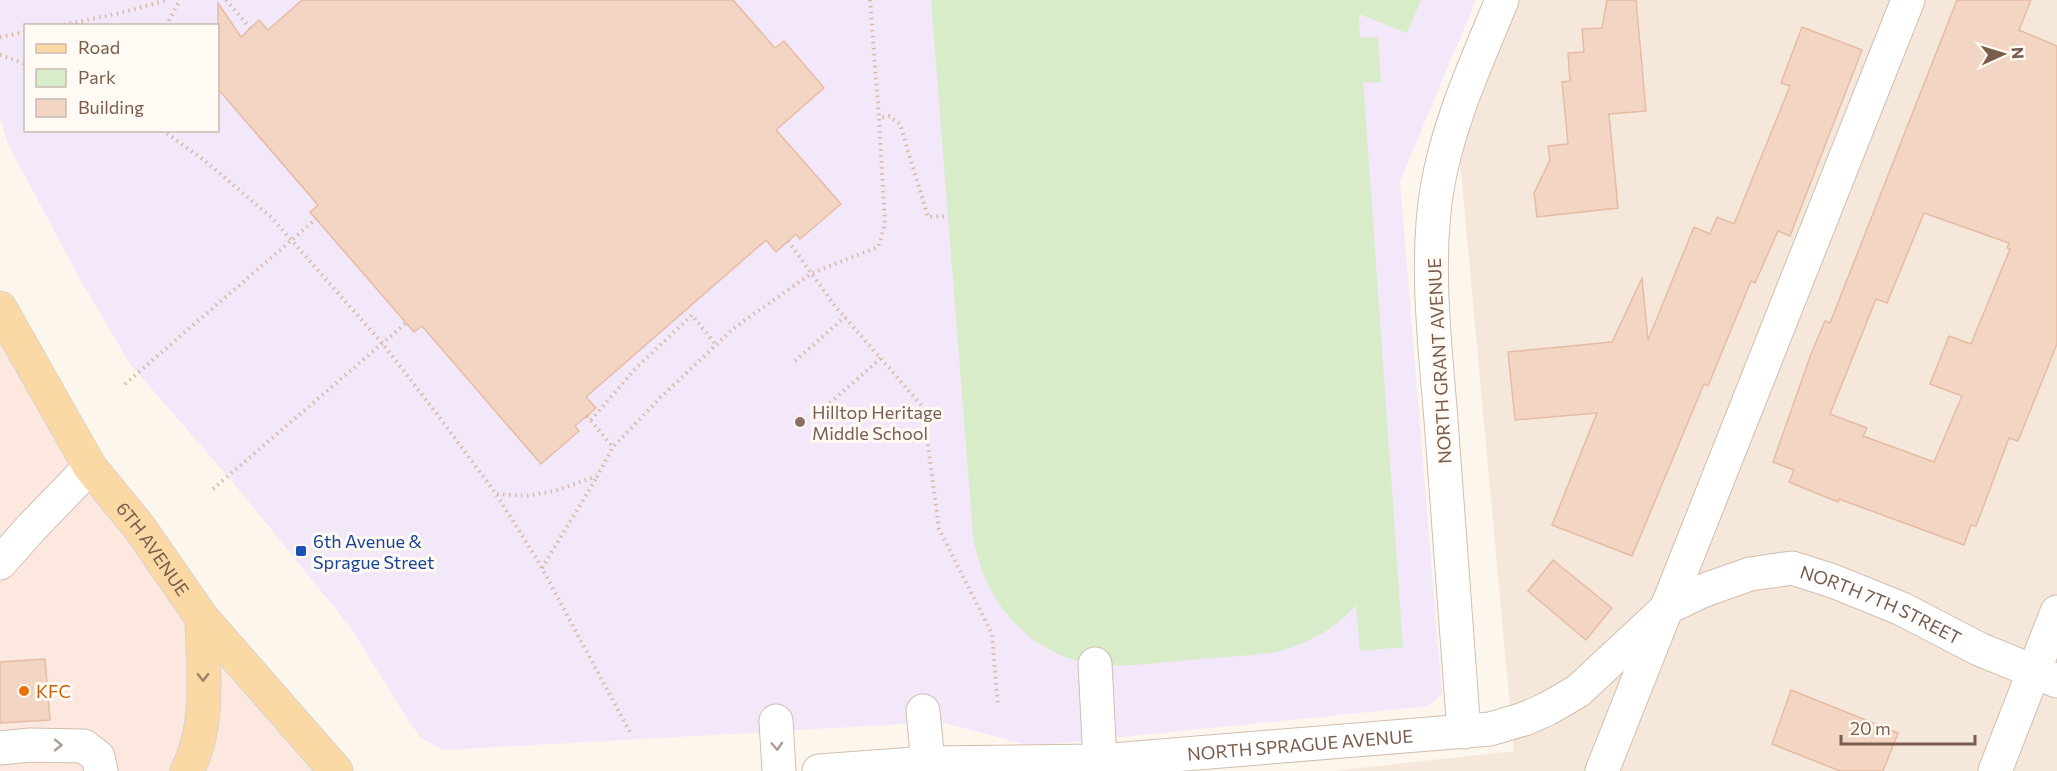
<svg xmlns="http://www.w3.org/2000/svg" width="2057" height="771" font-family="Commissioner,sans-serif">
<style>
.residential{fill:#f5e8da}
.commercial{fill:#fde8e0}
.education{fill:#f3e8fa;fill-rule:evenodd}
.green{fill:#d8ecc9}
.building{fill:#f3d5c3;stroke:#e6bba3;stroke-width:1.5;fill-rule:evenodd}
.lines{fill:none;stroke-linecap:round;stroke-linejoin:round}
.minor-casing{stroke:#d1beb0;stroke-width:35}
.major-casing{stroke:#dad1cd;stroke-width:35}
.path{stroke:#d9b8a5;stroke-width:4;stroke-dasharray:1.5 4.5;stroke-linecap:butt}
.minor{stroke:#fff;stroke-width:33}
.major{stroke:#fbd9a5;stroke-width:33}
.oneway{stroke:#a18267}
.oneway2{stroke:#af9d94}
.education-dot{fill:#8d6e63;stroke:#fffaf3;stroke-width:2}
.transit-dot{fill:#1a4fb4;stroke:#fffaf3;stroke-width:2}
.food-dot{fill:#e8710a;stroke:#fffaf3;stroke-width:2}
.labels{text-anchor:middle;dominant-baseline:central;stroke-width:6;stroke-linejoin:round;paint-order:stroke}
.street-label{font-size:18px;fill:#7a5c4d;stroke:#fffaf3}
.education-label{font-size:18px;fill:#785e54;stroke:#fffaf3;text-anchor:start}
.transit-label{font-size:18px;fill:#164399;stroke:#fffaf3;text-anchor:start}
.food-label{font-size:18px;fill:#c56008;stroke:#fffaf3;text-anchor:start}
</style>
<rect width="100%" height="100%" fill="#fdf6ec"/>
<path class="residential" d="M1502 0H2057V771H1333L1514 751 1456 117Z"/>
<path class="commercial" d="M0 308 36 374 336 771H0Z"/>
<path class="education" d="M0 0H1476L1400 181 1442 694 1428 706 1031 746 940 722 444 750 421 738 406 717 351 628 231 480 130 364 76 272 8 144 0 119ZM26 26H218V130H26Z"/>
<path class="green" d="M931 0H1421L1407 33 1359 14 1360 38 1378 37 1381 82 1364 83 1363 78 1403 647 1360 651 1356 605C1336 629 1307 643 1277 652 1247 656 1216 657 1186 660 1156 663 1125 668 1095 664 1028 656 982 599 973 535Z"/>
<path class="building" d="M302 0H733L775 48 784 41 824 88 776 130 841 204 800 239 796 234 776 252 766 240 586 397 596 408 575 426 579 431 541 464 422 326 414 332 310 212 318 205 218 89V3L241 37 259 20 268 30Z
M1607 0H1636L1646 111 1609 114 1618 208 1537 217 1534 193 1550 160 1548 146 1568 144 1562 82 1570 81 1568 53 1584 52 1582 29 1602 28Z
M1957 0H2031L2019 30 2057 46V344L2018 441 2009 438 1976 526 1971 525 1964 545 1839 499 1838 502 1789 482 1794 470 1773 462 1811 354 1825 321 1830 323ZM1924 213 2009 243 2007 248 2010 249 1971 344 1949 336 1930 384 1962 396 1934 462 1863 436 1867 428 1830 414 1876 299 1887 303Z
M1802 27 1862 50 1790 236 1778 231 1755 283 1751 281 1708 386 1704 384 1632 556 1552 525 1597 413 1515 420 1508 352 1612 342 1642 278 1648 340 1694 227 1710 234 1717 217 1734 224 1790 86 1781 83Z
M1553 560 1612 608 1586 640 1528 591Z
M45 659 50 720 0 723V662Z
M1791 690 1898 733 1883 771H1840L1772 744Z"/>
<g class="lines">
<defs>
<g id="minor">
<path d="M0 563 31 528 90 467"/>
<path d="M1095 664 1100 761"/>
<path d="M923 711 928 763"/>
<path d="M776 721 779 771"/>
<path d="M1464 732C1456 628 1448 524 1441 420 1435 345 1425 263 1437 189 1448 123 1477 61 1502 0"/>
<path d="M0 748 30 745 84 746 98 757 101 771"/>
<path id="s1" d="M819 771 928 763 1100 761 1490 729 1524 719 1547 709 1578 691 1667 608 1702 591 1750 574 1792 568 1833 581 1902 609 1979 649 2057 681"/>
<path d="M1602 771 1908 0"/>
<path d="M1995 771 2057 612"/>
</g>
<g id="major">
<path id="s2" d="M0 308 90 467 139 527 202 618 336 771"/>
<path d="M187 771C211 725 203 669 202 618"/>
</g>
</defs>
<use href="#minor" class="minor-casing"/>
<use href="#major" class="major-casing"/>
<path class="path" d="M226 0 250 28
M870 0 879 118
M58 26 120 13 168 0
M166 26 180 0
M0 37 26 32
M0 55 26 64
M162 130 204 160 271 217 382 343 443 422 496 494 538 561 631 734
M788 241 835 306 923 407 939 529 992 634 998 706
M795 361 845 317
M125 384 316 219
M830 403 881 358
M587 416 613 447
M591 420 636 368 692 315 716 345
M213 489 406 323
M497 494 526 496 555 491 597 476 613 447 660 398 734 328 812 273 878 247 885 225 879 118 889 116 900 124 928 217 948 216
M542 568 597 477"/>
<use href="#minor" class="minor"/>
<use href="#major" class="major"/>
</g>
<defs><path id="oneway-chevron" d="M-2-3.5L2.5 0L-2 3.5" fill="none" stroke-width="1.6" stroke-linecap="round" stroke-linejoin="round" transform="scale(1.5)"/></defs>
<use class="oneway" href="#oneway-chevron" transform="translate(203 677) rotate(89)"/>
<g class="oneway2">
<use href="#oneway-chevron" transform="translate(58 745) rotate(1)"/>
<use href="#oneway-chevron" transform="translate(777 746) rotate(87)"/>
</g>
<circle class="education-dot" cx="800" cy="422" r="6"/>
<rect class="transit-dot" x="295" y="545" width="12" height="12" rx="3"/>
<circle class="food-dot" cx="24" cy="691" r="6"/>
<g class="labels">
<g class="street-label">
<text transform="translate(1439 361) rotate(-93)">NORTH GRANT AVENUE</text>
<text stroke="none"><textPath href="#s2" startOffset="286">6TH AVENUE</textPath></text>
<text stroke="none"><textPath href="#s1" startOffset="1119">NORTH 7TH STREET</textPath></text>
<text stroke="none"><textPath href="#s1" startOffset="482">NORTH SPRAGUE AVENUE</textPath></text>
</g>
<g class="education-label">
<text x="812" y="412">Hilltop Heritage<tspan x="812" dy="21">Middle School</tspan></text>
</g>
<g class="transit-label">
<text x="313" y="541">6th Avenue &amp;<tspan x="313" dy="21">Sprague Street</tspan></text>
</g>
<g class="food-label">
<text x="36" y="691">KFC</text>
</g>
</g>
<rect x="24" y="24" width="195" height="108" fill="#fffaf3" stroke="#cabbb1" stroke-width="1.5"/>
<rect x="36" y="44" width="30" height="9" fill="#fbd9a5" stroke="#cabbb1" stroke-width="1.5"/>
<text x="78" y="54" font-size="18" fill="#7a5c4d">Road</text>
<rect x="36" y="69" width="30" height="18" fill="#d8ecc9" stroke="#cabbb1" stroke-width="1.5"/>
<text x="78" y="84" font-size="18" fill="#7a5c4d">Park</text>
<rect x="36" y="99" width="30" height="18" fill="#f3d5c3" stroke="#cabbb1" stroke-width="1.5"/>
<text x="78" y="114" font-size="18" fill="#7a5c4d">Building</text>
<g transform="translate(2003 54) rotate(86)" stroke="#fffaf3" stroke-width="4.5" paint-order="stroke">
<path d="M0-4.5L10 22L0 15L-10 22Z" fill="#7a5c4d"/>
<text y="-9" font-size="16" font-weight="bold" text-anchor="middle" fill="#7a5c4d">N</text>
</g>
<path d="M1841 735v9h134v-9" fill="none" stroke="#7a5c4d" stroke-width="3"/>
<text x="1850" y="735" font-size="18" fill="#7a5c4d" stroke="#fffaf3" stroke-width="4.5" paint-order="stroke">20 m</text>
</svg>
